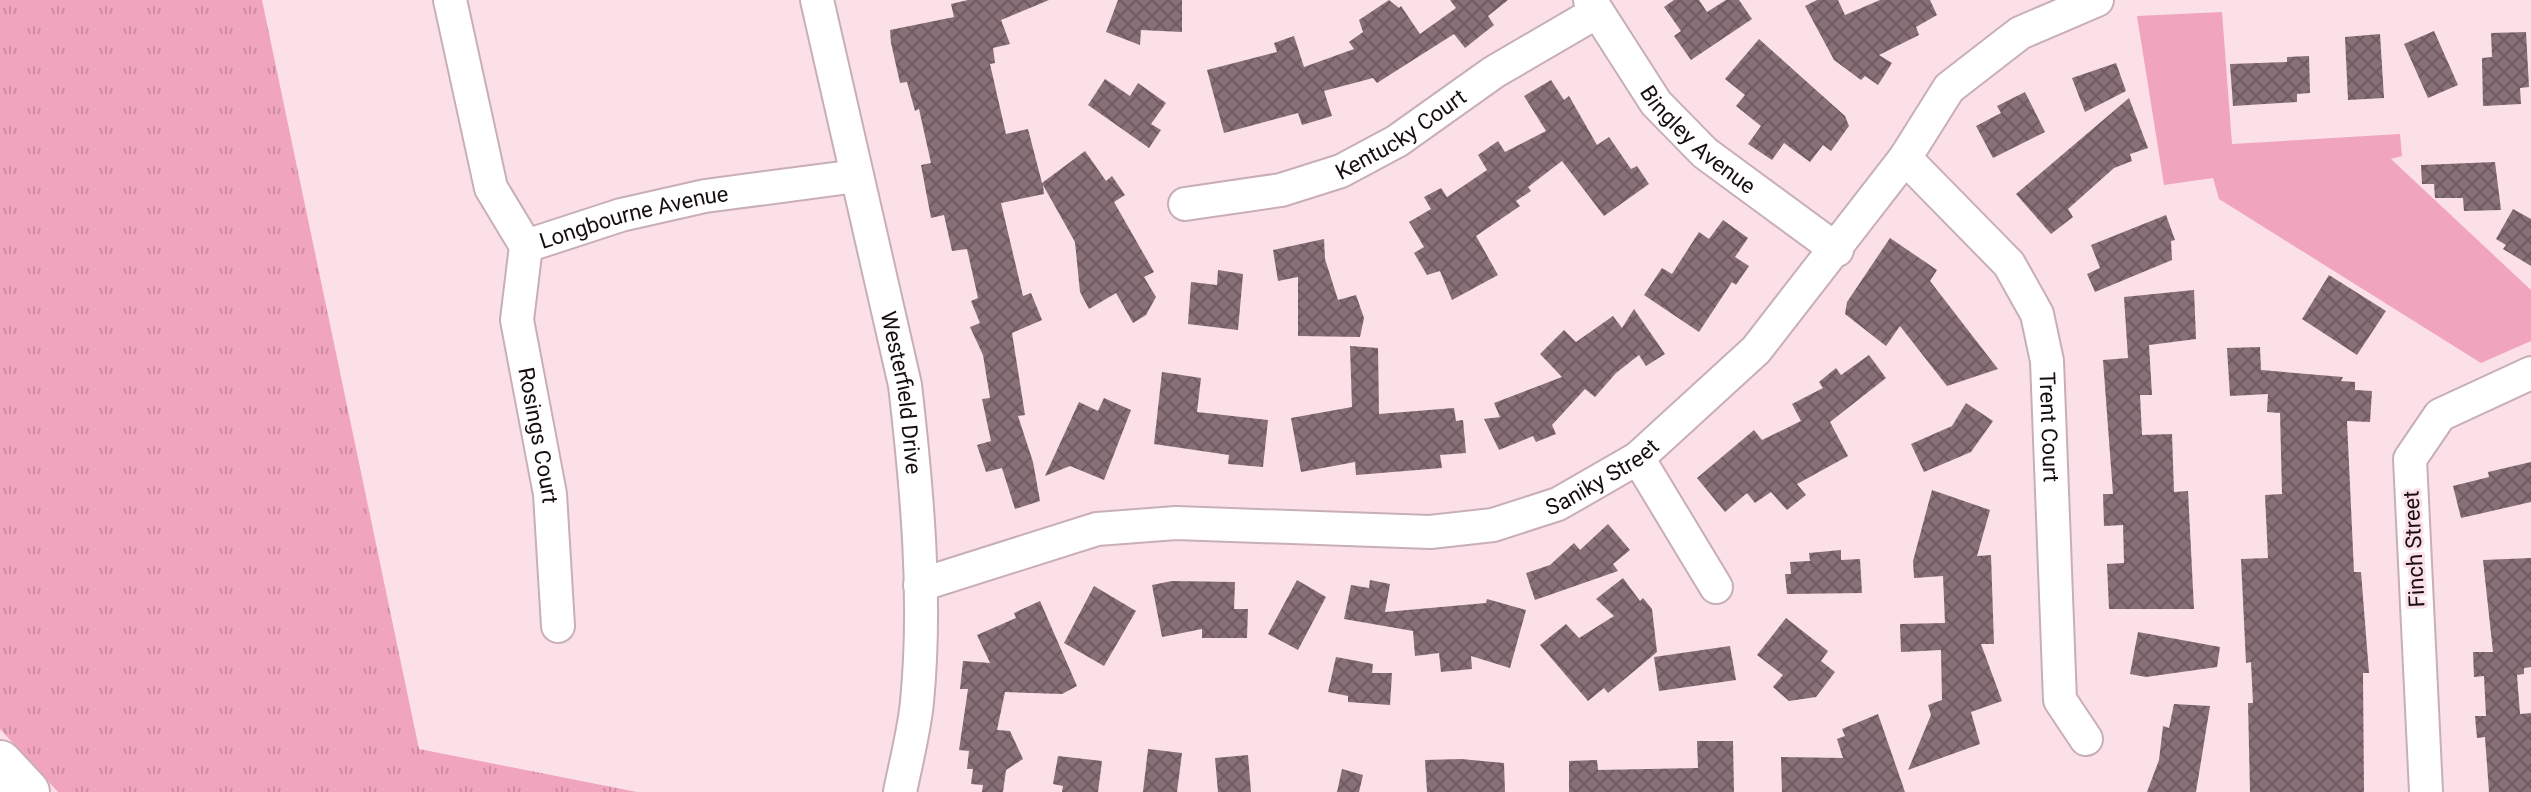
<svg xmlns="http://www.w3.org/2000/svg" width="2531" height="792" font-family="Roboto,sans-serif">
<style>
.grass{fill:url(#grass-tufts)}
.park{fill:#f1a4be}
.building{fill:url(#building-cross-hatch)}
.lines{fill:none;stroke-linecap:round;stroke-linejoin:round}
.minor-casing{stroke:#c8aeb6;stroke-width:36}
.highway-casing{stroke:#c8aeb6;stroke-width:48}
.minor{stroke:#fff;stroke-width:32}
.highway{stroke:#fff;stroke-width:44}
.labels{text-anchor:middle;dominant-baseline:central;stroke-width:6;stroke-linejoin:round;paint-order:stroke}
.street-label{font-size:22px;fill:#170e11;stroke:#fbe0e8}
</style>
<defs>
<pattern id="grass-tufts" width="24" height="20" patternUnits="userSpaceOnUse" patternTransform="scale(2)"><rect width="24" height="20" fill="#f1a4be"/><path d="M3 7l-1-3M5 7V3M7 7l1-3M15 17l-1-3M17 17v-4M19 17l1-3" fill="none" stroke="#ce8ca2"/></pattern>
<pattern id="building-cross-hatch" width="8" height="8" patternUnits="userSpaceOnUse" patternTransform="scale(2)"><rect width="8" height="8" fill="#887077"/><path d="M0 0l8 8M0 8l8-8" fill="none" stroke="#6e5a60"/></pattern>
</defs>
<rect width="100%" height="100%" fill="#fbe0e8"/>
<path class="grass" d="M0 0H262L419 749 637 792H58L0 729Z"/>
<path class="park" d="M2222 12 2232 144 2400 134 2402 156 2391 159 2531 290V341L2481 363 2219 199 2213 178 2164 185 2137 16Z"/>
<path class="building" d="M968 0H1049L1001 20 1010 44 993 48 995 63 990 64 1006 134 1028 129 1042 183 1085 151 1106 181 1112 176 1125 195 1114 202 1154 272 1144 277 1156 297 1146 315 1133 323 1116 293 1089 309 1080 292 1075 242 1043 185 1044 194 1001 203 1023 296 1031 293 1042 320 1012 333 1025 415 1018 416 1033 462 1040 501 1015 509 1002 468 986 472 977 445 991 441 982 399 990 398 983 355 970 327 980 323 971 301 978 298 967 249 952 251 944 215 931 218 921 165 931 163 919 109 915 111 907 82 900 83 891 43 890 30 954 17 951 4Z
M1118 0H1182V32L1141 30 1140 45 1106 32Z
M1389 0 1399 8 1401 6 1420 34 1456 8 1450 0H1508L1488 16 1494 25 1465 48 1454 34 1377 83 1373 78 1324 91 1332 116 1302 125 1298 113 1224 133 1207 70 1277 52 1274 43 1294 36 1304 67 1354 49 1349 42 1363 32 1359 20Z
M1674 0H1699L1707 12 1726 0H1739L1752 19 1691 60 1674 36 1681 31 1664 7Z
M1817 0H1838L1845 15 1880 0H1930L1937 15 1916 27 1919 35 1879 55 1892 63 1878 85 1865 76 1861 80 1834 60 1805 6Z
M2434 31 2458 85 2428 98 2404 44Z
M2526 32 2529 87 2520 88 2521 104 2483 106 2482 58 2492 57 2491 33Z
M2380 34 2384 98 2348 100 2345 37Z
M1759 39 1845 116 1849 126 1831 151 1823 145 1810 162 1784 143 1772 160 1748 144 1761 126 1736 106 1745 95 1725 79Z
M2309 56 2310 93 2297 94V102L2233 106 2230 64 2287 62V57Z
M2116 63 2126 91 2085 112 2072 78Z
M1105 79 1130 96 1138 83 1166 103 1151 124 1161 130 1149 148 1088 105Z
M1551 80 1564 100 1569 96 1597 145 1609 137 1631 169 1637 166 1649 184 1604 216 1562 161 1528 187 1531 191 1516 201 1520 206 1476 236 1498 275 1452 300 1440 271 1427 275 1414 253 1424 247 1409 222 1431 209 1424 197 1441 188 1447 197 1487 170 1478 155 1498 141 1505 152 1546 131 1524 96Z
M2025 92 2045 132 1993 158 1976 126 2001 113 1997 106Z
M2129 98 2148 148 2130 154 2132 161 2114 168 2068 209 2073 217 2051 234 2016 194Z
M2495 162 2501 210 2464 211 2463 198H2435L2434 184H2422L2421 165Z
M2513 209 2531 219V266L2503 249 2506 245 2496 239Z
M2166 215 2175 240 2171 241 2172 260 2095 292 2087 274 2100 268 2091 245Z
M1723 220 1748 238 1735 257 1749 266 1736 285 1732 282 1699 332 1644 295 1662 268 1672 274 1699 232 1709 239Z
M1890 238 1937 270 1930 281 1998 369 1947 386 1900 326 1886 346 1845 314 1847 302Z
M1324 239 1325 259 1338 300 1356 295 1364 318 1360 337 1298 336V277L1278 281 1273 250Z
M1218 270 1243 274 1238 330 1188 324 1191 282 1217 285Z
M2329 275 2386 311 2357 355 2302 319Z
M2194 290 2196 339 2149 345 2152 395H2140L2142 435 2172 434 2174 492 2188 491 2194 609H2109L2107 564 2124 563 2123 525 2104 526 2103 494H2113L2103 360 2128 358 2124 297Z
M1634 309 1665 354 1646 366 1639 355 1616 373 1595 397 1585 389 1552 425 1556 434 1536 442 1533 436 1499 450 1484 419 1500 417 1494 403 1562 377 1540 354 1564 330 1576 342 1613 316 1622 328Z
M1350 346 1378 348 1379 414 1454 408 1456 421 1463 420 1466 453 1440 455 1442 468 1356 475 1355 462 1301 472 1291 418 1352 407Z
M2260 347 2261 370 2343 377 2341 381 2355 382V390L2372 391 2370 422 2347 421 2354 572H2361L2369 673H2363L2364 792H2250L2248 703H2253L2251 662 2246 663 2241 559 2268 558 2265 495 2282 494 2280 413 2267 412 2268 394 2230 396 2227 348Z
M1869 355 1886 378 1830 422 1848 456 1797 484 1806 495 1787 510 1771 492 1755 503 1747 493 1725 512 1697 478 1754 430 1762 440 1801 421 1792 404 1823 388 1819 382 1836 368 1841 375Z
M1162 372 1201 378 1197 412 1268 420 1263 467 1228 464 1229 455 1154 444Z
M1104 398 1131 410 1104 480 1070 466 1045 476 1079 402 1098 411Z
M1966 403 1993 421 1971 452 1924 472 1911 444 1952 426Z
M2531 462V502L2461 518 2453 486 2489 477 2488 472Z
M1932 490 1990 510 1977 556 1991 555 1994 644H1981L2002 701 1971 712 1980 744 1908 770 1931 715 1928 705 1942 700 1941 650 1901 652 1900 624 1945 623 1943 576 1914 578 1913 561Z
M1608 524 1630 550 1613 564 1618 571 1535 600 1526 573 1550 565 1574 543 1580 550Z
M1841 550V560L1860 559 1862 593 1787 594 1785 574H1791L1790 562 1810 561 1809 553Z
M2531 558V667L2524 668V674L2517 675 2520 714 2531 713V792H2489L2485 737 2477 738 2475 716H2486L2484 676 2474 677 2473 652H2493L2483 560Z
M1623 578 1640 601 1643 598 1652 609 1657 652 1608 693 1604 688 1588 701 1540 645 1566 624 1579 638 1614 616 1596 599Z
M1297 580 1326 597 1298 650 1268 634Z
M1370 580 1390 584 1385 612 1486 603 1487 599 1526 610 1510 668 1471 656 1472 669 1441 672 1439 653 1415 656 1413 631 1344 619 1351 585 1369 588Z
M1172 581 1235 582 1234 609H1248L1247 638H1202V629L1162 637 1152 585Z
M1094 586 1136 611 1104 666 1064 643Z
M1040 601 1077 686 1062 694 1005 692 997 730 1010 731 1023 759 1006 770 1003 792H982L983 785 971 784 973 769H967L969 751 959 750 968 689H960L963 661 990 663 977 635 1016 618 1014 613Z
M1786 618 1828 651 1821 661 1835 672 1816 697 1789 701 1773 687 1783 675 1757 655Z
M2138 632 2220 647 2217 667 2146 677 2130 674Z
M1730 646 1736 680 1659 691 1654 657Z
M1336 657 1373 664 1372 673H1392L1390 705 1348 702V696L1328 692Z
M2174 704 2210 706 2196 792H2147L2159 760 2163 726 2169 728Z
M1878 714 1905 792H1782L1781 757 1843 758 1837 739 1845 736 1842 729Z
M1697 741H1733L1734 792H1569V761L1597 760 1598 770 1698 768Z
M1148 749 1182 753 1177 792H1143Z
M1248 755 1251 792H1218L1215 758Z
M1058 756 1102 761 1098 792H1062L1063 786 1053 784Z
M1461 759 1504 763 1505 792H1427L1425 760Z
M1342 769 1363 775 1359 792H1337Z"/>
<g class="lines">
<defs>
<g id="minor">
<path d="M450 0 491 188 526 246"/>
<path id="s1" d="M817 0 905 385C917 489 927 598 917 702 914 732 906 762 900 792"/>
<path id="s2" d="M1590 0 1656 103 1705 153 1837 250"/>
<path id="s3" d="M1905 158 2009 264 2037 314 2047 361 2060 700 2086 739"/>
<path id="s4" d="M1185 204 1281 190 1341 171 1397 141 1494 72 1597 12"/>
<path id="s5" d="M526 246 517 320 550 494 558 626"/>
<path id="s6" d="M526 246 621 215 705 196 857 176"/>
<path d="M1638 458 1716 587"/>
<path id="s7" d="M920 585 1097 529 1176 523 1430 532 1493 525 1558 504 1638 458 1756 350 1905 158 1949 88 2020 33 2097 0"/>
<path d="M2426 792 2410 459 2440 415 2531 373"/>
</g>
<path id="highway" d="M0 763 27 792"/>
</defs>
<use href="#minor" class="minor-casing"/>
<use href="#highway" class="highway-casing"/>
<use href="#minor" class="minor"/>
<use href="#highway" class="highway"/>
</g>
<g class="labels">
<g class="street-label">
<text stroke="none"><textPath href="#s4" startOffset="230">Kentucky Court</textPath></text>
<text stroke="none"><textPath href="#s2" startOffset="178">Bingley Avenue</textPath></text>
<text stroke="none"><textPath href="#s6" startOffset="112">Longbourne Avenue</textPath></text>
<text stroke="none"><textPath href="#s1" startOffset="402">Westerfield Drive</textPath></text>
<text stroke="none"><textPath href="#s3" startOffset="320">Trent Court</textPath></text>
<text stroke="none"><textPath href="#s5" startOffset="192">Rosings Court</textPath></text>
<text stroke="none"><textPath href="#s7" startOffset="702">Saniky Street</textPath></text>
<text transform="translate(2414 549) rotate(-93)">Finch Street</text>
</g>
</g>
</svg>
